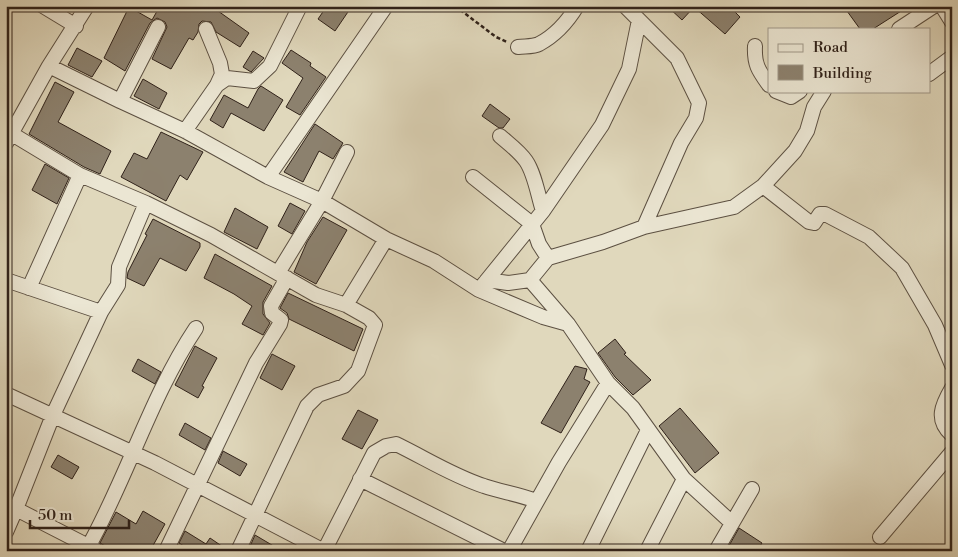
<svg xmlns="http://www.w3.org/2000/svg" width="958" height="557" font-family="'Libre Bodoni',serif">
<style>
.building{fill:#8c816e;stroke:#30221a}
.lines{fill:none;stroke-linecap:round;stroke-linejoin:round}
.minor-casing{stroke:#5c5042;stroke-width:16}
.path{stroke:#30221a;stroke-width:2.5;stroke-dasharray:4 2.5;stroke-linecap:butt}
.minor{stroke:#ebe6d3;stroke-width:14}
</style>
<rect width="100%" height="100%" fill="#e0d8bc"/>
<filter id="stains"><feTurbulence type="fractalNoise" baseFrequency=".004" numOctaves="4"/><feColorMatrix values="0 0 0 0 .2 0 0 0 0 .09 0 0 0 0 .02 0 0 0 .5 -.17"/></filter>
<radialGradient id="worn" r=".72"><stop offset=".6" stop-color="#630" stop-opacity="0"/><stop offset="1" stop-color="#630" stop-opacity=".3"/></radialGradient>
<path class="building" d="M160 6H211L249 33 240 47 216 32 211 22 202 21 199 24 198 32 193 40 189 38 171 69 152 59 167 27 165 22 157 18 150 23 125 71 104 58 129 7 152 20Z
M327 6H352L335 31 318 19Z
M667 6H729L740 17 725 34 694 7 682 20Z
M858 6H909L873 29H860L847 11Z
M77 48 102 61 92 77 68 65Z
M291 50 311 63 310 66 326 77 300 115 286 107 303 78 282 63Z
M253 51 264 58 251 72 243 67Z
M143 79 167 93 159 109 134 96Z
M55 82 74 92 58 122 111 151 100 174 84 167 29 134Z
M261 86 283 100 264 131 231 113 223 128 210 120 224 95 248 108 258 89Z
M490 104 510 119 503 128H499L482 116Z
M315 124 343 143 333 159 319 151 303 182 284 172Z
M161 132 203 152 187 180 180 175 166 201 121 177 134 153 147 159Z
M45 164 69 178 57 204 32 190Z
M290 203 305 211 292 234 278 226Z
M235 208 268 227 257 249 224 232Z
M323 217 347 230 316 284 294 272 307 242Z
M153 219 200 243V247L186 271 160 258 144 286 127 278 128 272 147 235 145 234Z
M215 254 272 286 263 302V314L270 323 263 335 242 324 252 306 234 294 204 278Z
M288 293 363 329 354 351 289 319 287 313 280 308Z
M615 339 626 353 624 354 651 380 633 395 615 377 598 353Z
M195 346 217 358 202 386 204 387 198 398 175 385Z
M272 354 295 366 282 390 260 378Z
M138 359 161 372 155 384 132 371Z
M575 366 587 369 584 379 590 382 561 433 541 423Z
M680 408 719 453 695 473 659 426Z
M358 410 378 420 362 449 342 439Z
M185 423 211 438 205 450 179 435Z
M223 451 247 464 240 476 218 463Z
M58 455 79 467 72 479 51 467Z
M143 511 165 524 150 551H114L100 543 116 512 136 524Z
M739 528 762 543 757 551H726Z
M185 531 206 544 210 538 229 551H192L179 543Z
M255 535 282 551H248Z"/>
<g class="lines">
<defs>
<path id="minor" d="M43 6 76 26
M625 6 677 58 699 103 696 118 681 143 644 227
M942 6 952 22
M158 27 120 101 185 131 268 177 322 201 386 239 434 261 479 290 543 317 568 324
M206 29 220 63 222 74 217 85
M899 29 934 6
M755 46C754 65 759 71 769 85
M518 47C525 46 533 47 539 44 554 36 568 21 577 6
M49 66 120 101
M929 74 952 57
M776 91 791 97 800 91
M185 131 217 85 227 78 254 81 270 66 300 6
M12 134 80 175 146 203 211 235 316 295 346 305 386 239
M500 136C509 144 519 151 526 161 535 174 538 196 543 211
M6 143 49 66 87 6
M268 177 386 6
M473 177 532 224 539 244 548 258
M763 186 809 222 814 223 820 214H825L869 237 902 268 935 325 952 365
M278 273 322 201 347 152
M6 280 101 312
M487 280 508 283 530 280 548 258 603 242 644 227 734 207 763 186 795 151 807 131 814 107 824 91
M530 280 568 324 608 383 633 408 684 479 732 523
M483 285 543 211 602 125 629 69 639 20
M29 288 80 175
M952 388C942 405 935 420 952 435
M6 394 155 463 324 551
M360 479 504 551
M6 506 16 509 53 415 101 312 118 285 119 267 146 203
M6 532 16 509 96 550
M880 537 952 452
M86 551C127 479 150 397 196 328
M166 551 256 363 280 324 281 320 272 313 271 306 287 278
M238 551 307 406 318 395 344 386 358 371 375 325 369 318 346 305
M324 551 374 453 386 446 396 444C425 458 453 476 484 486 501 492 519 494 536 501
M509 551 559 462 608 383
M588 551 648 430
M647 551 684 479
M716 551 752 489"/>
</defs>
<use href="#minor" class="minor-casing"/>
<path class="path" d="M455 6 496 37 507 42"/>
<use href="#minor" class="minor"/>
</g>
<rect width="958" height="557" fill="none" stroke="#e0d8bc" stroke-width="25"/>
<rect x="8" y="8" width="943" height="542" fill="none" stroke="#30221a" stroke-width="2.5"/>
<rect x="12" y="12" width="933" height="532" fill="none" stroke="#30221a"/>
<rect x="768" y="28" width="162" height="65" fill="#ebe6d3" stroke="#a09889"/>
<rect x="778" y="44" width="25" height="8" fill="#ebe6d3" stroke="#a09889"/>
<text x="813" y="52" font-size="15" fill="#30221a">Road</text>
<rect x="778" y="65" width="25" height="15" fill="#8c816e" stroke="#a09889"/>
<text x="813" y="78" font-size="15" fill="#30221a">Building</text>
<path d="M30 520v8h99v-8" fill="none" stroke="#30221a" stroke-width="2.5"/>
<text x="38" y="520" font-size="15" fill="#30221a" stroke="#ebe6d3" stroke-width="4" paint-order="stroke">50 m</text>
<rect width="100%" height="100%" filter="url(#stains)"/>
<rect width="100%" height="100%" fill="url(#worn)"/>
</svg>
